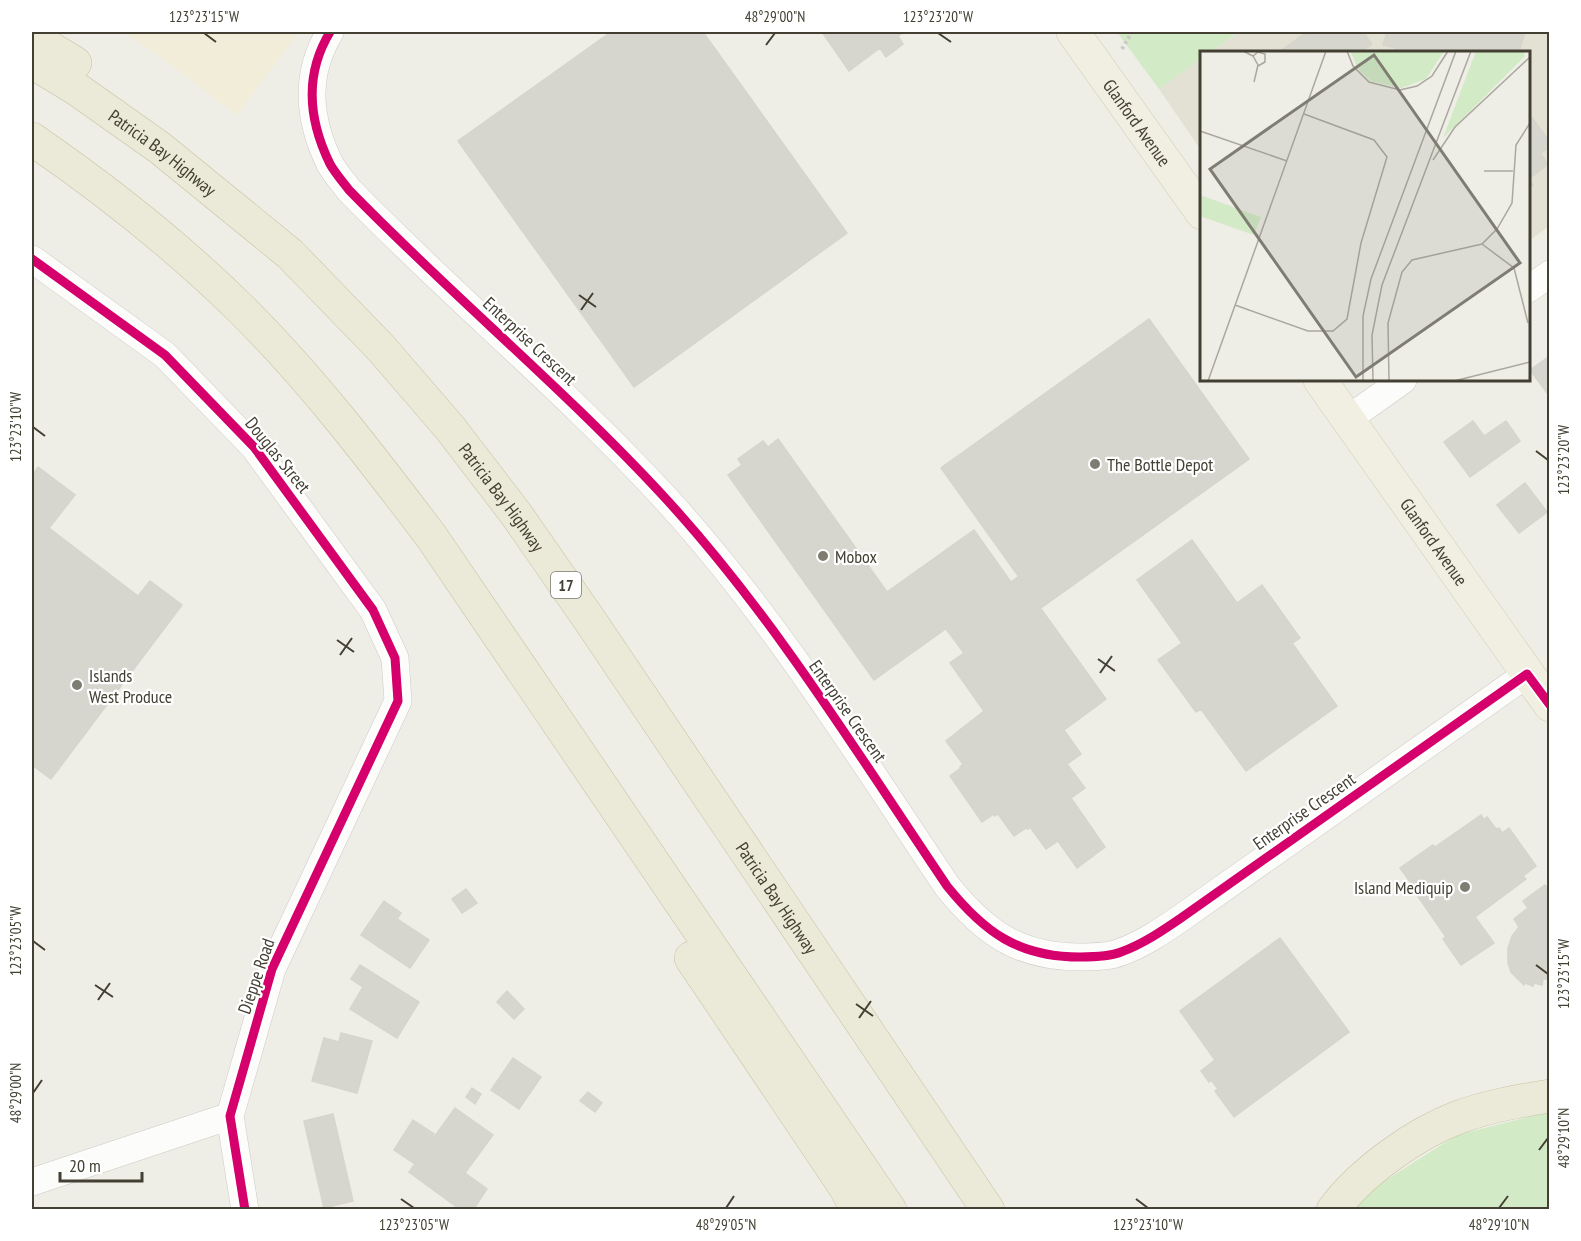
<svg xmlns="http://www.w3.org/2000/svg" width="1581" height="1241" font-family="'PT Sans Narrow',sans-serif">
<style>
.residential{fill:#e2e1d3}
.commercial{fill:#f2edd8}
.green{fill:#d2eac5}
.building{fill:#d7d6ce;stroke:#d6d5cc;stroke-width:1.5}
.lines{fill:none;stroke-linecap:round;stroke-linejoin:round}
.minor-casing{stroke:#cccbc4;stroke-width:28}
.major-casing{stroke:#d0cfb3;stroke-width:34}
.highway-casing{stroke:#c6c2a1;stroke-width:34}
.path{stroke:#cccbc5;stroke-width:4;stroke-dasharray:3 3;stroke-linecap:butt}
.minor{stroke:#fcfcfb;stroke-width:27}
.major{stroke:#f0efe1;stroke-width:33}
.highway{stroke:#ebe9d7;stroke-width:33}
.cycleway-casing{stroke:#fff;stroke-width:13}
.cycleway{stroke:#d6006c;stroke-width:9}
.ticks{fill:none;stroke:#434033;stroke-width:2}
.poi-dot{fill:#7f7d72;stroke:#fff;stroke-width:2}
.labels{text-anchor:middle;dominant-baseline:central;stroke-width:4.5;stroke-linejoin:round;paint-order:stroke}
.shield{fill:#fff;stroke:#7b7970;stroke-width:1.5}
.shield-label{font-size:16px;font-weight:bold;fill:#434033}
.street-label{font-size:18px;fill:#434033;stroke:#fff}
.poi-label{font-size:18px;fill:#434033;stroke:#fff;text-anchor:start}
.inset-road{fill:none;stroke:#aaa89e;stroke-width:1.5}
.view{fill:#7f7d72;fill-opacity:0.15;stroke:#7f7d72;stroke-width:3}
.inset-edge{fill:none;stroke:#434033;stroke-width:3}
.neatline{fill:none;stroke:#434033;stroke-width:2}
.ticks-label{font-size:15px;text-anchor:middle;fill:#434033}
</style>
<rect width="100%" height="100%" fill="#eeede6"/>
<path class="residential" d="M1240 32H1549V226L1529 241 1528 52H1210Z
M1201 59V150L1159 89Z"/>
<path class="commercial" d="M123 32H299L237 115 155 53Z"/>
<path class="green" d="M1117 32H1239L1210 52H1202L1201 59 1159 89Z
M1549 1112V1209L1355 1210 1372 1189 1457 1135Z"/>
<path class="building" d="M611 32H703L847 233 634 387 458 141Z
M822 32H904L898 36 903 44 886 57 880 48 849 71Z
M1307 32H1363L1372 44 1361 52H1279Z
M1387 32H1525L1519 52H1395L1396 48 1383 45Z
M1532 118 1550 142V147L1540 153 1548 164 1529 179 1533 185 1528 188V120Z
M1149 319 1249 459 1041 608 941 468Z
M1550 356V397L1530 370Z
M1473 421 1484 436 1506 421 1520 441 1470 477 1444 442Z
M778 439 887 592 974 530 1011 582 874 680 728 475 742 465 738 459 763 441 768 447Z
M38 467 75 495 49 528 138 596 150 581 182 605 51 779 32 765V476Z
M1525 483 1547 512 1519 533 1497 505Z
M1192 540 1237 603 1262 585 1300 638 1292 643 1337 706 1246 771 1201 709 1196 712 1158 660 1182 643 1137 580Z
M1018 577 1106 699 1064 730 1081 754 1067 764 1085 788 1071 798 1105 847 1077 868 1058 841 1046 849 1030 827 1028 829 1026 828 1014 836 998 814 995 816 994 814 982 822 950 776 961 768 960 767 963 764 946 741 984 711 950 663 964 653 946 629Z
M1481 815 1484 820 1487 817 1496 829 1499 828 1502 833 1509 828 1536 866 1523 876 1526 879 1475 917 1494 943 1461 965 1443 939 1446 937 1417 895 1419 894 1400 868 1433 845 1435 847Z
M1545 885 1550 891V979H1543L1542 985 1534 983 1533 986 1525 983 1524 985 1511 972 1508 963V948L1512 936 1519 927 1514 919 1528 908 1523 901Z
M466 889 477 903 462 913 452 899Z
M384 901 401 913 397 919 429 940 410 968 361 935Z
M1280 938 1349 1032 1234 1117 1215 1091 1218 1089 1211 1080 1209 1082 1201 1071 1215 1060 1180 1011Z
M360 965 419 1002 397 1038 350 1009 363 987 351 979Z
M507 991 524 1009 514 1019 497 1002Z
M341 1033 372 1041 357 1093 312 1081 324 1038 339 1042Z
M513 1058 541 1077 519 1109 491 1090Z
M472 1088 481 1094 475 1104 466 1097Z
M588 1092 602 1103 595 1112 580 1101Z
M455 1108 493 1135 465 1173 487 1189 473 1210H461L409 1172Z
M333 1114 353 1201 324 1208 304 1121Z
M413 1120 434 1134 415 1164 394 1150Z"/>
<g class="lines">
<defs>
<path id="minor" d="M330 32C304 75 308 119 330 164 335 173 343 182 349 190 452 296 567 391 667 500 774 617 858 754 947 886 984 932 1018 957 1080 957 1092 957 1109 957 1121 952 1143 944 1162 931 1181 918L1527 674
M32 259 165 355 254 447 373 610 395 658 398 701 272 969 230 1116 245 1210
M1528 289 1550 274
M1348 419 1403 380
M32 1182 230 1116"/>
<g id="major">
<path id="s1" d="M1073 32 1202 213"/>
<path id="s2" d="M1320 380 1550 705"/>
</g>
<g id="highway">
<path d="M32 37 75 63"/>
<path id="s3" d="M32 62 78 90 160 148 290 254 381 348 450 428 516 514 591 622 988 1210"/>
<path d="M32 139C106 190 176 245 240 308 311 378 371 457 431 536L890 1210"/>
<path d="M691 958 845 1187 857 1210"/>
<path d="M1333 1210C1361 1172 1416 1133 1459 1117 1489 1106 1519 1101 1550 1096"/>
</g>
</defs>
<use href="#minor" class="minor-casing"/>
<use href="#major" class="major-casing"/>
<use href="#highway" class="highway-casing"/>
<path class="path" d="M1122 49 1132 32"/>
<use href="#minor" class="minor"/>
<use href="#major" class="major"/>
<use href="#highway" class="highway"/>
<defs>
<path id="cycleway" d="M330 32C304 75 308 119 330 164 335 173 343 182 349 190 452 296 567 391 667 500 774 617 858 754 947 886 984 932 1018 957 1080 957 1092 957 1109 957 1121 952 1143 944 1162 931 1181 918L1527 674 1550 705
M32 259 165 355 254 447 373 610 395 658 398 701 272 969 230 1116 245 1210"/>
</defs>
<use href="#cycleway" class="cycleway-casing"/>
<use href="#cycleway" class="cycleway"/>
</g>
<path class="ticks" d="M204 33 216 42M938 33 951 42M766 45 775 33M579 295 596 307M581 310 593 293M33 427 45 436M1536 451 1548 460M337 640 354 652M340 655 352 638M1098 659 1115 671M1100 673 1112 656M33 941 45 950M1536 965 1548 974M95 985 113 997M98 1000 110 983M856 1004 873 1016M859 1018 871 1001M33 1093 42 1080M1539 1150 1548 1138M401 1199 414 1208M1136 1199 1148 1208M726 1208 734 1196M1499 1208 1508 1196"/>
<g class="poi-dot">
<circle cx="1095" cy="464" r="6"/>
<circle cx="823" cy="556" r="6"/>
<circle cx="77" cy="685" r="6"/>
<circle cx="1465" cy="887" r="6"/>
</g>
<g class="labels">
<rect class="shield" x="551" y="572" width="30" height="26" rx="4.5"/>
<g class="shield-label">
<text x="566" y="585">17</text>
</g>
<g class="street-label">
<text stroke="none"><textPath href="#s1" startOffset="111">Glanford Avenue</textPath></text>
<text stroke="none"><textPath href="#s3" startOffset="159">Patricia Bay Highway</textPath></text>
<text transform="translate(530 341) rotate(43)">Enterprise Crescent</text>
<text transform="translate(278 455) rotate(51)">Douglas Street</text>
<text stroke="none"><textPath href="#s3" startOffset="645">Patricia Bay Highway</textPath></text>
<text stroke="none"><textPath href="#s2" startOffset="198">Glanford Avenue</textPath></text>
<text transform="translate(848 711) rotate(55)">Enterprise Crescent</text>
<text transform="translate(1304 811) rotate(-35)">Enterprise Crescent</text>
<text stroke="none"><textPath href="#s3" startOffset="1131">Patricia Bay Highway</textPath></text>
<text transform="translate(256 976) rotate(-71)">Dieppe Road</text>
</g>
<g class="poi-label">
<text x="1107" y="464">The Bottle Depot</text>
<text x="835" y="556">Mobox</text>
<text x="89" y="675">Islands<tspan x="89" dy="21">West Produce</tspan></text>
<text x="1453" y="887" text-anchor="end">Island Mediquip</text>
</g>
</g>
<g transform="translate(1200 51)">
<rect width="330" height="330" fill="#eeede6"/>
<path d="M150 0H244L226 28 201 37 171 30 159 19ZM276 0H323L325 5 243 87ZM0 144 61 166 54 184 0 165Z" fill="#d2eac5"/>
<path class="inset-road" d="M43 0 53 5 58 14 54 31M147 0 153 15 169 31 200 39 217 35 232 25 248 0M53 5 58 1 65 3V11L58 15M0 80 87 110M233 109 255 76 330 6M284 120H313M282 193 314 217 328 272M35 254 108 280H133L147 268 161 192 187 106 174 89 104 63M8 330 126 0M163 330V265L171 228 256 0M173 330 172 284 182 234 271 0M189 330 188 272 202 221 212 209 282 193 297 178 312 152 316 94 330 72M254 330 330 311"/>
<path class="view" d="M174 4 320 212 156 326 10 118Z"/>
<rect width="330" height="330" class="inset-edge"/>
</g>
<rect width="1581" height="1241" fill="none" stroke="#ffffff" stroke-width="66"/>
<path d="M60 1172v9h82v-9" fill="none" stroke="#434033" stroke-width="3"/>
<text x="69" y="1172" font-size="18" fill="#434033" stroke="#ffffff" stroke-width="4.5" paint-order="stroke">20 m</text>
<rect x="33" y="33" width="1515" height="1175" class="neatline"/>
<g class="ticks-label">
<text x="204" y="22">123°23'15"W</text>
<text x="775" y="22">48°29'00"N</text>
<text x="938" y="22">123°23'20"W</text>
<text transform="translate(16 427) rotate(-90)" y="5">123°23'10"W</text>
<text transform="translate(1564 460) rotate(-90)" y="5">123°23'20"W</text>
<text transform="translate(16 941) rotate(-90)" y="5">123°23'05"W</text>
<text transform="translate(1564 974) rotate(-90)" y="5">123°23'15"W</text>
<text transform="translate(16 1093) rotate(-90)" y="5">48°29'00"N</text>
<text transform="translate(1564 1138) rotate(-90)" y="5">48°29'10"N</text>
<text x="414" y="1230">123°23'05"W</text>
<text x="726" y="1230">48°29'05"N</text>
<text x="1148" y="1230">123°23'10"W</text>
<text x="1499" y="1230">48°29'10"N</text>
</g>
</svg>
